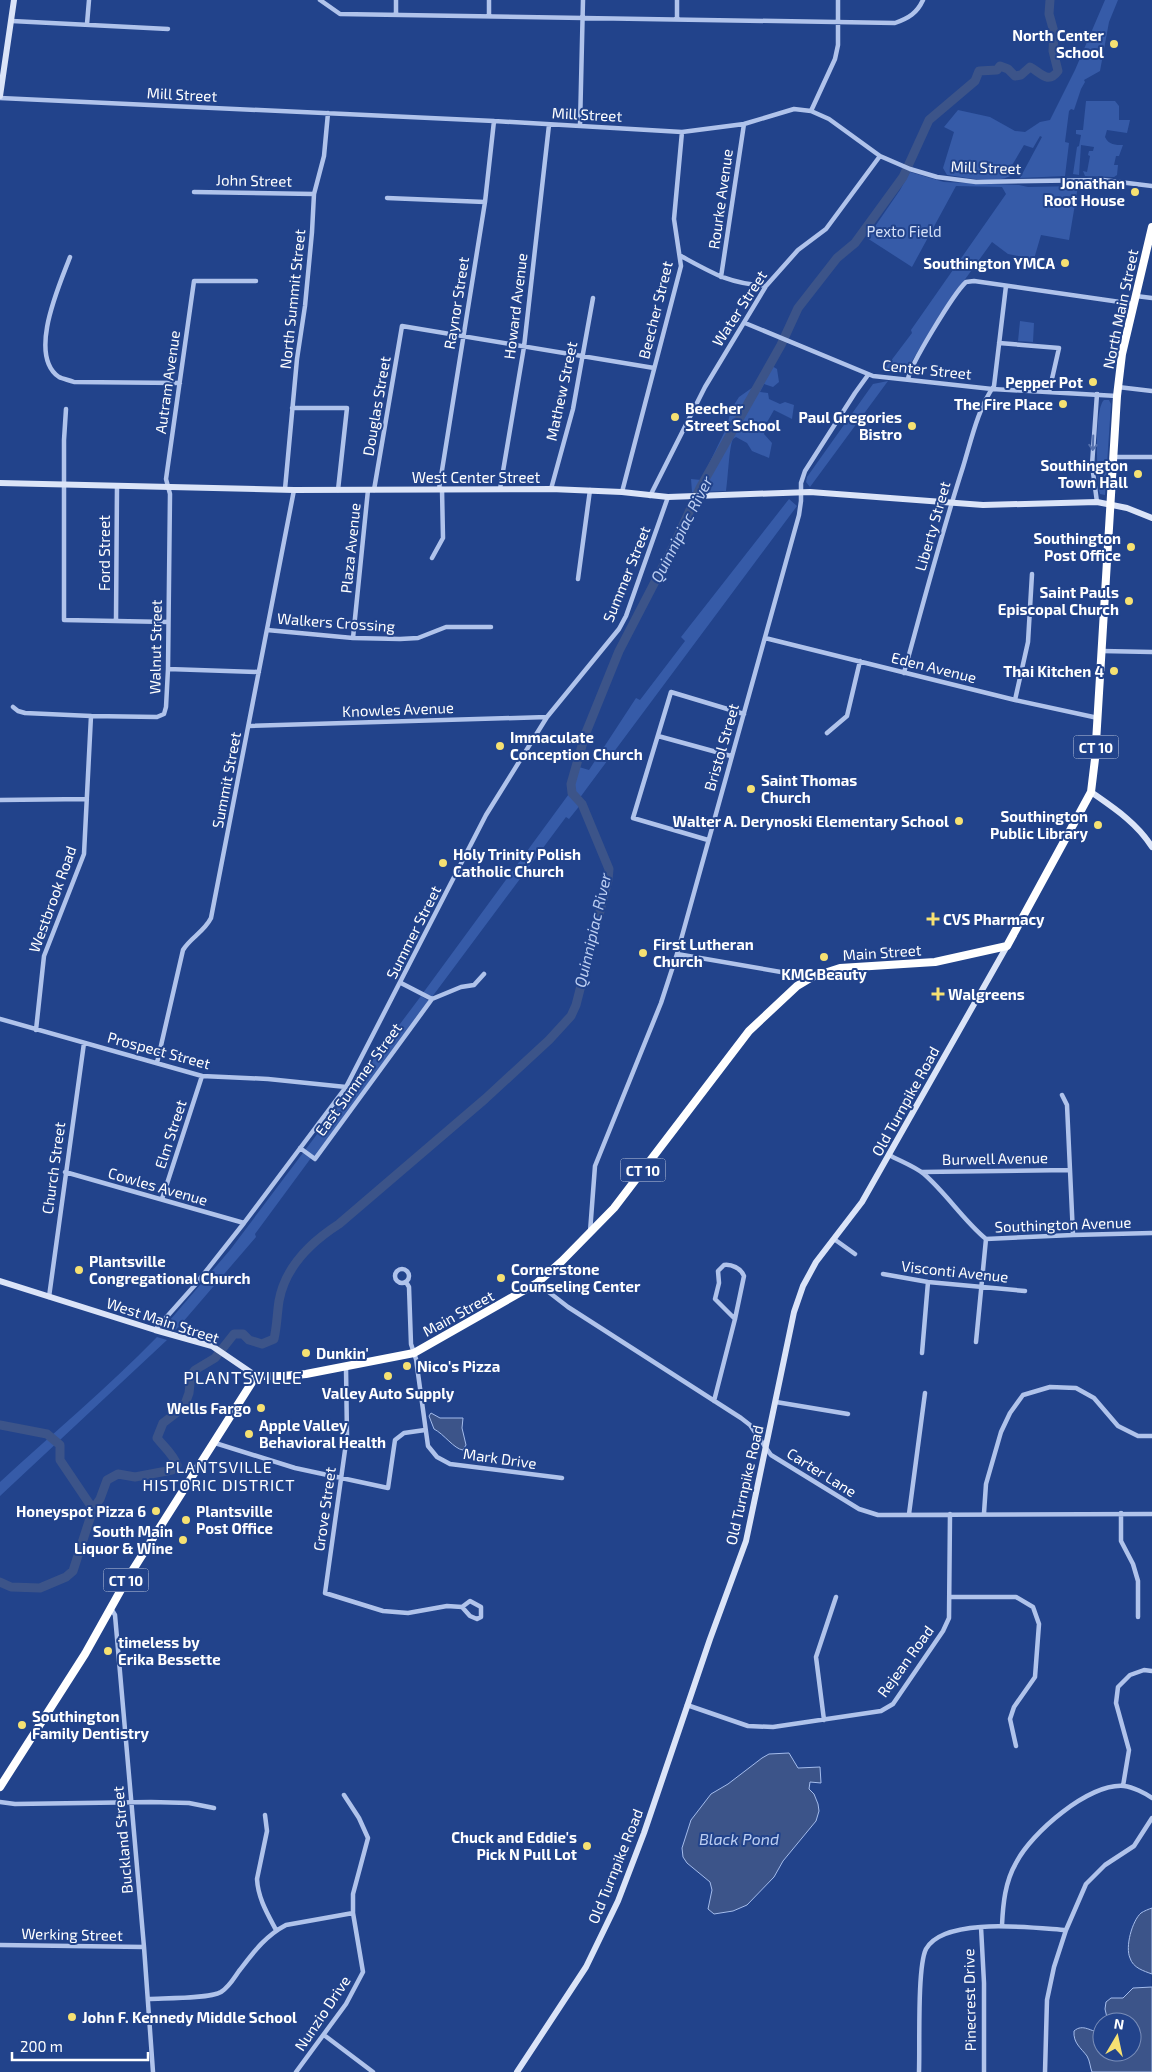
<svg xmlns="http://www.w3.org/2000/svg" width="1152" height="2072" font-family="'Exo 2',sans-serif">
<style>
.green{fill:#365ba8}
.water{fill:#3c5489;stroke:#a4bcec}
.lines{fill:none;stroke-linecap:round;stroke-linejoin:round}
.river{stroke:#3c5489;stroke-width:9}
.street{stroke:#b0c3eb;stroke-width:4.5}
.secondary{stroke:#dbe4f8;stroke-width:6}
.highway{stroke:#fff;stroke-width:8}
.oneway{stroke:#5470ad}
.poi-dot{fill:#f6e172;stroke:#22438b;stroke-width:2}
.labels{text-anchor:middle;dominant-baseline:central;stroke-width:4;stroke-linejoin:round;paint-order:stroke}
.shield{fill:#22438b;stroke:#bdc7dc;stroke-width:1}
.shield-label{font-size:14px;font-weight:bold;fill:#fff}
.poi-label{font-size:15px;font-weight:bold;fill:#fff;stroke:#22438b;text-anchor:end}
.street-label{font-size:15px;fill:#fff;stroke:#22438b}
.park-label{font-size:15px;fill:#d4e0f8;stroke:#22438b}
.water-label{font-size:16px;font-style:italic;fill:#bccef2;stroke:#22438b}
.neighbourhood-label{font-size:16px;letter-spacing:1px;fill:#fff;stroke:#22438b}
.quarter-label{font-size:18px;letter-spacing:1px;fill:#fff;stroke:#22438b}
</style>
<rect width="100%" height="100%" fill="#22438b"/>
<path class="green" d="M1105 0H1118L1109 22 1100 71 1084 80 1085 82 1081 89 1074 110 1071 109 1069 111 1065 142 1069 143 1065 176 1020 178 1042 137 1040 136 1033 148 1024 145 1011 167 1014 169 1012 175C997 185 964 177 947 175L943 168 954 132 944 127 958 110 990 117 1015 131 1025 132 1040 122 1050 120 1075 70Z
M1086 101H1115L1119 106V120H1130L1127 133 1107 130 1105 137C1109 145 1115 145 1123 145L1119 156H1116L1114 165H1118L1117 175 1114 177 1085 176 1083 171 1087 172 1090 156 1088 155 1089 151H1093L1094 147 1081 145 1079 175 1073 174 1077 147 1079 146 1081 135 1076 134V130H1083Z
M910 172 944 182 1019 185 1028 187 1078 186 1069 240 1041 235 1034 259 1008 254 992 242 940 314 905 373 884 370 912 333 911 330 1006 194 1002 187 956 186 912 267 867 238 900 190Z
M1020 321 1034 323 1033 342 1018 341Z
M778 342 784 344 772 366 777 369 779 382 773 387 764 384 760 392 768 393 769 399 780 404 785 402 794 405 792 419 774 410 766 424 764 434 772 443 769 458 752 451 747 443 736 437 733 439C729 446 728 479 726 491L692 492 691 479 701 480 725 431 732 408 739 397 756 385Z
M888 381 810 487 806 482 807 477 873 384Z
M1104 400H1109L1111 404 1105 495 1100 494 1099 491C1097 475 1094 409 1104 400Z
M789 499 797 506 587 788 579 799 581 804 569 819 566 817 432 997 423 993 574 787 571 785 574 774 577 775 579 767 589 770 636 698 640 700 685 641 681 637Z
M421 996 429 1001 313 1159 311 1158 255 1234 256 1237 176 1330 171 1328 170 1320 230 1250Z
M157 1337 167 1340 0 1496V1482C52 1434 107 1388 157 1337Z"/>
<path class="water" d="M431 1413 440 1418H463L462 1428 466 1445 463 1450C454 1449 444 1434 434 1429L429 1416Z
M789 1753 798 1768 820 1767 821 1783 810 1782 809 1789 814 1794 818 1804 819 1811 816 1821 783 1861 774 1877 747 1905 733 1911 714 1914 708 1909 712 1890 710 1882 687 1863 683 1857 682 1848 691 1820 711 1794 728 1784 762 1758 769 1754Z
M1152 1908V1974C1144 1971 1133 1968 1130 1958 1125 1947 1132 1921 1141 1913 1144 1911 1149 1909 1152 1908Z
M1152 1987V2072H1092C1090 2067 1090 2061 1087 2056 1081 2048 1073 2043 1074 2031 1083 2023 1091 2032 1102 2033V2052H1132V2022H1108L1105 2009 1106 2002 1111 1998H1123L1133 1988Z"/>
<g class="lines">
<path class="river" d="M0 1425 47 1434 60 1445V1460L93 1509
M0 1582 11 1587 40 1588 66 1577 73 1571 93 1509 100 1499 107 1480 118 1474 135 1477 172 1470 177 1465C173 1454 164 1447 157 1438L163 1423 184 1407 189 1393 191 1375 195 1370 215 1358 234 1334H243L249 1340 262 1344 274 1339C277 1326 277 1314 279 1301 285 1267 311 1242 339 1224L485 1099 549 1040 571 1016 576 1005 608 880 609 869 582 804 572 793 571 784 585 735 619 651 673 547 700 488 781 345 798 308 837 258 855 243 903 177 929 120 975 81 979 71 997 70 1000 66 1008 69 1015 76 1021 75 1030 67C1040 72 1048 85 1058 71L1053 51 1054 32 1049 14 1050 0"/>
<path class="street" d="M320 0 340 14 895 23C909 18 917 13 923 0
M396 15V0
M489 15V0
M677 19V0
M12 21 168 29
M87 24 89 0
M0 98 494 121 682 132 744 124 794 109 811 111 829 119 880 156 910 169 937 177 976 182 1103 180 1152 186
M811 111 835 59 838 45V0
M580 126 583 0
M194 192 314 194
M387 198 485 202
M681 256C714 274 728 283 766 286
M70 257C60 284 27 355 59 377 63 379 69 380 74 382L180 383
M721 277 744 124
M1136 296 1152 298
M745 323 873 376 992 389 1117 396
M999 343 1059 348 1049 392
M908 379C910 365 954 293 966 282L974 281 1134 304
M1118 387 1152 391
M292 408H347L338 490
M66 409 64 440V620L168 622
M1113 457H1152
M285 489 297 359 305 306 312 232 314 194 324 156 328 113
M439 489 485 202 494 121
M500 489 524 347 549 125
M551 489 573 409 593 298
M374 490 402 326 654 368
M622 492 681 266 674 219 682 132
M650 496 705 387 766 286 798 250 826 229 880 156
M1097 502 1092 465 1097 394
M432 558 443 538 442 489
M578 579 590 490
M116 621 117 486
M267 630 353 638 400 639 418 638 446 627H491
M353 638 368 490
M765 638 1015 700 1098 718
M1102 651 1152 652
M168 669 259 672
M904 673C923 604 941 535 963 467 971 441 978 408 994 386L1006 286
M1015 700 1028 642 1032 574
M13 707 18 711 25 713 91 716 157 717 164 714 166 707 168 669 170 494 166 479 194 281H256
M249 726 547 717
M827 733 847 716 860 661
M658 736 731 756
M0 800 87 799
M708 840 633 818 671 692 744 714
M677 954 810 977
M401 983 432 999
M0 1019 202 1076 268 1079 346 1087
M36 1030 44 956 84 854 91 716
M157 1063 183 950C190 938 204 932 211 918L294 490
M1062 1095 1067 1105 1073 1235
M300 1148 315 1159 432 999 461 987 474 985 484 974
M889 1155C900 1161 914 1166 924 1174 947 1194 963 1220 986 1239L1073 1235 1152 1233
M65 1172 244 1223
M922 1172 1069 1170
M162 1199 202 1076
M590 1232 595 1166 661 1003 677 954 799 515 801 501V483L805 471 855 393 868 375
M834 1239 855 1254
M395 1276a7 7 0 1 1 14 0a7 7 0 1 1-14 0Z
M883 1274 928 1282 1025 1291
M406 1282 409 1287 411 1344 416 1359 428 1446 437 1457 450 1464 562 1478
M537 1283 568 1307 741 1418 750 1425 771 1455 859 1509 878 1515 1152 1514
M49 1297 84 1043
M155 1330 195 1285 244 1223 346 1087 486 815 547 717 619 629 626 616 668 497
M976 1342 986 1239
M922 1353 928 1282
M346 1368 347 1436 325 1593 383 1611 408 1613 447 1606 462 1607 470 1601 481 1607V1617L477 1619 470 1616 462 1607
M714 1401 735 1319 744 1276C741 1268 731 1264 724 1265L718 1271 719 1283 715 1299 735 1319
M776 1402 848 1414
M215 1443 295 1468 388 1488 395 1440 404 1433 425 1430
M984 1513 986 1484 1001 1432 1010 1413 1023 1395 1050 1387 1076 1388 1094 1398 1118 1426 1138 1436H1152
M1121 1513V1541L1133 1564 1138 1581V1617
M909 1514 925 1393
M950 1597H1016L1033 1607 1039 1624 1035 1677 1014 1707 1010 1719 1016 1746
M110 1607 115 1615 144 1947 153 2072
M687 1705 748 1726 773 1727 881 1711 893 1704 943 1631 949 1618 950 1514
M824 1720 816 1657 836 1597
M1123 1786 1129 1750 1116 1703 1118 1687 1130 1675 1144 1670 1152 1671
M0 1802 15 1804 151 1802 189 1803 214 1808
M265 1815 267 1831 257 1879C258 1898 267 1913 276 1930
M1002 1925C1003 1904 1005 1882 1016 1863 1031 1833 1089 1783 1124 1786 1133 1787 1145 1793 1152 1798
M981 1927 984 1983V2072
M0 1945 144 1947
M148 1999C164 1998 209 1999 221 1992 229 1987 234 1978 239 1971 253 1953 265 1936 286 1925L353 1913
M324 2035 373 2072
M296 2072 346 2004 363 1972 353 1913V1894L368 1838 359 1818 344 1795
M919 2072C920 2047 917 1967 926 1949 944 1916 1034 1928 1066 1930
M1045 2072 1047 2000 1054 1967 1066 1930 1086 1884 1105 1865 1134 1846 1152 1818"/>
<path class="secondary" d="M0 96 14 0
M0 483 294 490 551 489 622 492 668 497 810 492 983 505 1097 502 1127 508 1152 518
M1091 792C1114 808 1137 823 1152 847
M0 1281 155 1330 212 1346 256 1376
M517 2072 586 1967 618 1901 644 1833 710 1639 746 1541 794 1312 803 1286 816 1262 862 1202 1007 946"/>
<path class="highway" d="M0 1787 85 1654 127 1579 256 1376H283L306 1374 414 1353 537 1283 562 1261 614 1208 749 1031 797 986 812 977 840 968 935 962 1007 946 1091 792 1095 759 1117 396 1122 354 1152 227"/>
</g>
<defs><path id="oneway-shaft" d="M-6 0H5M1.5-3L5.5 0L1.5 3" fill="none" stroke-width="1.6" stroke-linecap="round" stroke-linejoin="round" transform="scale(1.25)"/></defs>
<use class="oneway" href="#oneway-shaft" transform="translate(1093 443) rotate(92)"/>
<g class="poi-dot">
<circle cx="1114" cy="44" r="5"/>
<circle cx="1135" cy="192" r="5"/>
<circle cx="1065" cy="263" r="5"/>
<circle cx="1093" cy="382" r="5"/>
<circle cx="1063" cy="404" r="5"/>
<circle cx="675" cy="417" r="5"/>
<circle cx="912" cy="426" r="5"/>
<circle cx="1138" cy="474" r="5"/>
<circle cx="1131" cy="547" r="5"/>
<circle cx="1129" cy="601" r="5"/>
<circle cx="1114" cy="671" r="5"/>
<circle cx="500" cy="746" r="5"/>
<circle cx="751" cy="789" r="5"/>
<circle cx="959" cy="821" r="5"/>
<circle cx="1098" cy="825" r="5"/>
<circle cx="443" cy="863" r="5"/>
<path d="M930.5 911.5h5v5h5v5h-5v5h-5v-5h-5v-5h5z"/>
<circle cx="643" cy="953" r="5"/>
<circle cx="824" cy="957" r="5"/>
<path d="M935.5 986.5h5v5h5v5h-5v5h-5v-5h-5v-5h5z"/>
<circle cx="79" cy="1270" r="5"/>
<circle cx="501" cy="1278" r="5"/>
<circle cx="306" cy="1353" r="5"/>
<circle cx="407" cy="1366" r="5"/>
<circle cx="388" cy="1376" r="5"/>
<circle cx="261" cy="1408" r="5"/>
<circle cx="249" cy="1434" r="5"/>
<circle cx="156" cy="1511" r="5"/>
<circle cx="186" cy="1520" r="5"/>
<circle cx="183" cy="1540" r="5"/>
<circle cx="108" cy="1651" r="5"/>
<circle cx="22" cy="1725" r="5"/>
<circle cx="587" cy="1846" r="5"/>
<circle cx="72" cy="2017" r="5"/>
</g>
<g class="labels">
<g class="shield">
<rect x="1073.5" y="735.5" width="45" height="23" rx="4"/>
<rect x="620.5" y="1158.5" width="45" height="23" rx="4"/>
<rect x="103.5" y="1568.5" width="45" height="23" rx="4"/>
</g>
<g class="shield-label">
<text x="1096" y="747">CT 10</text>
<text x="643" y="1170">CT 10</text>
<text x="126" y="1580">CT 10</text>
</g>
<g class="poi-label">
<text x="1104" y="35">North Center<tspan x="1104" dy="17">School</tspan></text>
<text x="1125" y="183">Jonathan<tspan x="1125" dy="17">Root House</tspan></text>
<text x="1055" y="263">Southington YMCA</text>
<text x="1083" y="382">Pepper Pot</text>
<text x="1053" y="404">The Fire Place</text>
<text x="685" y="408" text-anchor="start">Beecher<tspan x="685" dy="17">Street School</tspan></text>
<text x="902" y="417">Paul Gregories<tspan x="902" dy="17">Bistro</tspan></text>
<text x="1128" y="465">Southington<tspan x="1128" dy="17">Town Hall</tspan></text>
<text x="1121" y="538">Southington<tspan x="1121" dy="17">Post Office</tspan></text>
<text x="1119" y="592">Saint Pauls<tspan x="1119" dy="17">Episcopal Church</tspan></text>
<text x="1104" y="671">Thai Kitchen 4</text>
<text x="510" y="737" text-anchor="start">Immaculate<tspan x="510" dy="17">Conception Church</tspan></text>
<text x="761" y="780" text-anchor="start">Saint Thomas<tspan x="761" dy="17">Church</tspan></text>
<text x="1088" y="816">Southington<tspan x="1088" dy="17">Public Library</tspan></text>
<text x="949" y="821">Walter A. Derynoski Elementary School</text>
<text x="453" y="854" text-anchor="start">Holy Trinity Polish<tspan x="453" dy="17">Catholic Church</tspan></text>
<text x="943" y="919" text-anchor="start">CVS Pharmacy</text>
<text x="653" y="944" text-anchor="start">First Lutheran<tspan x="653" dy="17">Church</tspan></text>
<text x="824" y="974" text-anchor="middle">KMC Beauty</text>
<text x="948" y="994" text-anchor="start">Walgreens</text>
<text x="89" y="1261" text-anchor="start">Plantsville<tspan x="89" dy="17">Congregational Church</tspan></text>
<text x="511" y="1269" text-anchor="start">Cornerstone<tspan x="511" dy="17">Counseling Center</tspan></text>
<text x="316" y="1353" text-anchor="start">Dunkin'</text>
<text x="417" y="1366" text-anchor="start">Nico's Pizza</text>
<text x="388" y="1393" text-anchor="middle">Valley Auto Supply</text>
<text x="251" y="1408">Wells Fargo</text>
<text x="259" y="1425" text-anchor="start">Apple Valley<tspan x="259" dy="17">Behavioral Health</tspan></text>
<text x="146" y="1511">Honeyspot Pizza 6</text>
<text x="196" y="1511" text-anchor="start">Plantsville<tspan x="196" dy="17">Post Office</tspan></text>
<text x="173" y="1531">South Main<tspan x="173" dy="17">Liquor &amp; Wine</tspan></text>
<text x="118" y="1642" text-anchor="start">timeless by<tspan x="118" dy="17">Erika Bessette</tspan></text>
<text x="32" y="1716" text-anchor="start">Southington<tspan x="32" dy="17">Family Dentistry</tspan></text>
<text x="577" y="1837">Chuck and Eddie's<tspan x="577" dy="17">Pick N Pull Lot</tspan></text>
<text x="82" y="2017" text-anchor="start">John F. Kennedy Middle School</text>
</g>
<g class="street-label">
<text transform="translate(182 94) rotate(3)">Mill Street</text>
<text transform="translate(587 114) rotate(3)">Mill Street</text>
<text transform="translate(986 167) rotate(2)">Mill Street</text>
<text transform="translate(254 180) rotate(1)">John Street</text>
<text transform="translate(720 199) rotate(-82)">Rourke Avenue</text>
<text transform="translate(292 299) rotate(-84)">North Summit Street</text>
<text transform="translate(456 303) rotate(-81)">Raynor Street</text>
<text transform="translate(515 306) rotate(-83)">Howard Avenue</text>
<text transform="translate(739 308) rotate(-57)">Water Street</text>
<text transform="translate(1120 309) rotate(-78)">North Main Street</text>
<text transform="translate(655 310) rotate(-76)">Beecher Street</text>
<text transform="translate(927 369) rotate(6)">Center Street</text>
<text transform="translate(167 382) rotate(-82)">Autram Avenue</text>
<text transform="translate(561 391) rotate(-78)">Mathew Street</text>
<text transform="translate(376 406) rotate(-80)">Douglas Street</text>
<text x="476" y="477">West Center Street</text>
<text transform="translate(932 526) rotate(-74)">Liberty Street</text>
<text transform="translate(350 548) rotate(-84)">Plaza Avenue</text>
<text transform="translate(104 553) rotate(-90)">Ford Street</text>
<text transform="translate(626 574) rotate(-68)">Summer Street</text>
<text transform="translate(336 622) rotate(4)">Walkers Crossing</text>
<text transform="translate(155 647) rotate(-89)">Walnut Street</text>
<text transform="translate(934 667) rotate(14)">Eden Avenue</text>
<text transform="translate(398 709) rotate(-2)">Knowles Avenue</text>
<text transform="translate(721 747) rotate(-74)">Bristol Street</text>
<text transform="translate(226 780) rotate(-79)">Summit Street</text>
<text transform="translate(52 899) rotate(-70)">Westbrook Road</text>
<text transform="translate(413 932) rotate(-63)">Summer Street</text>
<text transform="translate(882 952) rotate(-4)">Main Street</text>
<text transform="translate(159 1050) rotate(15)">Prospect Street</text>
<text transform="translate(358 1079) rotate(-54)">East Summer Street</text>
<text transform="translate(905 1101) rotate(-61)">Old Turnpike Road</text>
<text transform="translate(170 1134) rotate(-72)">Elm Street</text>
<text transform="translate(995 1158) rotate(-1)">Burwell Avenue</text>
<text transform="translate(53 1168) rotate(-82)">Church Street</text>
<text transform="translate(158 1186) rotate(16)">Cowles Avenue</text>
<text transform="translate(1063 1224) rotate(-2)">Southington Avenue</text>
<text transform="translate(955 1271) rotate(6)">Visconti Avenue</text>
<text transform="translate(458 1313) rotate(-29)">Main Street</text>
<text transform="translate(163 1320) rotate(18)">West Main Street</text>
<text transform="translate(500 1458) rotate(8)">Mark Drive</text>
<text transform="translate(822 1472) rotate(32)">Carter Lane</text>
<text transform="translate(744 1485) rotate(-77)">Old Turnpike Road</text>
<text transform="translate(324 1509) rotate(-82)">Grove Street</text>
<text transform="translate(905 1661) rotate(-54)">Rejean Road</text>
<text transform="translate(122 1840) rotate(-95)">Buckland Street</text>
<text transform="translate(615 1866) rotate(-68)">Old Turnpike Road</text>
<text transform="translate(72 1934) rotate(1)">Werking Street</text>
<text transform="translate(969 2000) rotate(-91)">Pinecrest Drive</text>
<text transform="translate(322 2013) rotate(-56)">Nunzio Drive</text>
</g>
<g class="park-label">
<text x="904" y="231">Pexto Field</text>
</g>
<g class="water-label">
<text transform="translate(681 529) rotate(-63)">Quinnipiac River</text>
<text transform="translate(592 930) rotate(-77)">Quinnipiac River</text>
<text x="739" y="1838">Black Pond</text>
</g>
<g class="neighbourhood-label">
<text x="219" y="1466">PLANTSVILLE<tspan x="219" dy="18">HISTORIC DISTRICT</tspan></text>
</g>
<g class="quarter-label">
<text x="243" y="1377">PLANTSVILLE</text>
</g>
</g>
<g transform="translate(1117 2037) rotate(9)"><circle r="24" fill="#22438b" stroke="#7a8eb9"/>
<path d="M0-4L9 19L0 12L-9 19Z" fill="#f6e172"/>
<text y="-8" font-size="14" font-weight="bold" text-anchor="middle" fill="#ffffff">N</text>
</g>
<path d="M12 2052v8h136v-8" fill="none" stroke="#ffffff" stroke-width="2.5"/>
<text x="20" y="2052" font-size="15" fill="#ffffff" stroke="#22438b" stroke-width="4" paint-order="stroke">200 m</text>
</svg>
